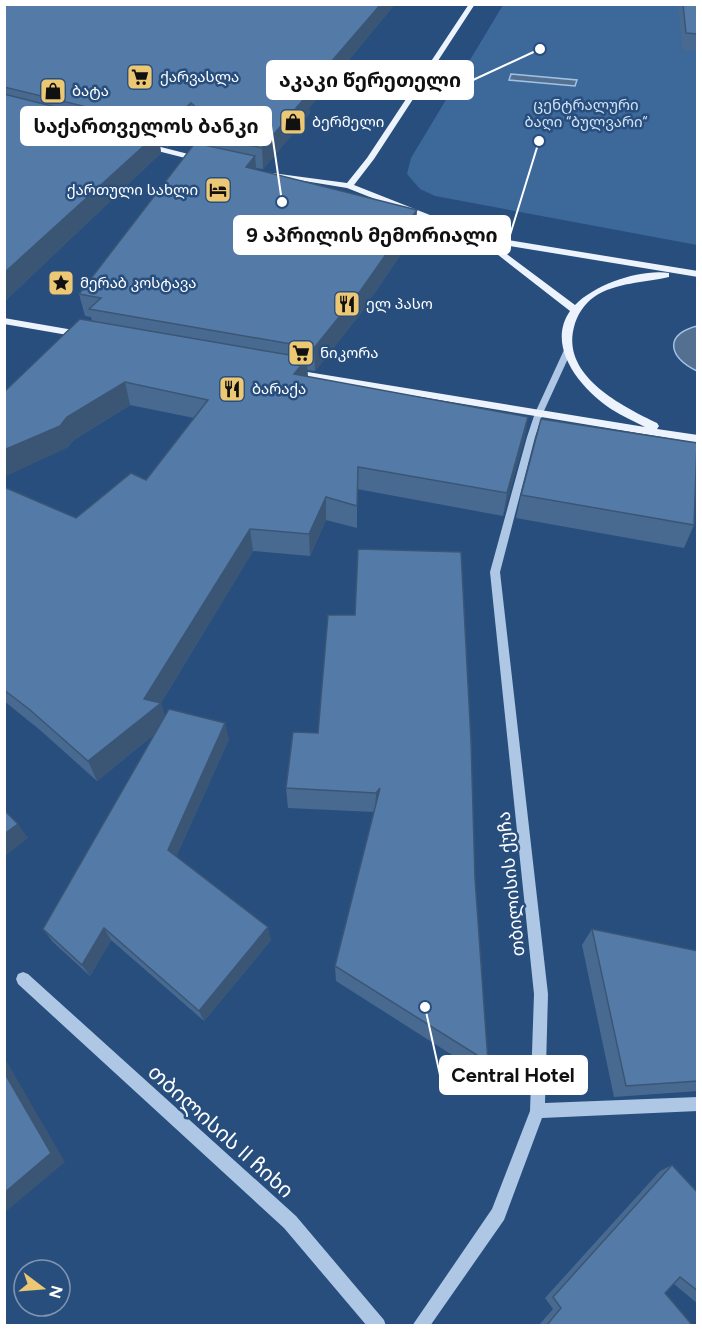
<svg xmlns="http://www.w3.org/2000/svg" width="702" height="1330" font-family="Figtree,'Noto Sans Georgian',sans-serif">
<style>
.green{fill:#3c689a}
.water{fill:#547091;stroke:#a2c2e5;stroke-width:1.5}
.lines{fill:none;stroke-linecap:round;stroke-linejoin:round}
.minor{fill:#adc7e4;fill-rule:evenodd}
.major{fill:#edf3fd;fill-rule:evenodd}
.wall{fill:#486a90}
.shaded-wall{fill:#3b5675}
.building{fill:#547ba7;stroke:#3b5675;stroke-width:1.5}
.labels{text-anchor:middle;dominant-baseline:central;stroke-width:5;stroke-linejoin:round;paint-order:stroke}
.far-poi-label{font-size:15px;fill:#fff;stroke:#284e7d;text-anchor:start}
.far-park-label{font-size:15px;fill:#d0e1f4;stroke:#284e7d}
.street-label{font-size:18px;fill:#fff;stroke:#284e7d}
.near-street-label{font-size:21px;fill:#fff;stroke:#284e7d}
.leader{fill:none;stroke:#fff;stroke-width:2}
.callout-dot{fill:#fff;stroke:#284e7d;stroke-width:2}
.callout{fill:#fff;stroke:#fff;stroke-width:2}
.callout-label{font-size:20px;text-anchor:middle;font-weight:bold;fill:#111}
</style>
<rect width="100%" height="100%" fill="#284e7d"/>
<path class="green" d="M503 5H697V245L435 196 420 189 407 174 411 158Z"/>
<path class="water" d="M511 74 577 80 575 86 509 80Z
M697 326H698L697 371C669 358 663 335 697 326Z"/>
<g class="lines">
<path class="minor" d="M564 350 571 352 543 413 535 437 500 572 548 994 545 1103 698 1097V1111L542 1118 504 1220 430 1326H412L492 1209 530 1111 534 994 490 572 527 437 535 413Z
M23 972 28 974 296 1216 384 1320 386 1326H367L284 1228 18 984 16 979 18 974Z"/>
<path class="major" d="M469 4H475L374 159 354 185 483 236 698 271V277L492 243 575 305C596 284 640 269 669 273V277C644 283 616 282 594 297 584 304 577 315 574 327 561 376 622 406 657 423L659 426 657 429 698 435V443L289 375 284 372 289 369 645 427C634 421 622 416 611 409 582 390 545 347 570 311L479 240 347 188 268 175 272 173 347 183 367 158Z
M141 142 208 159 209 161 205 163 138 146V142Z
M4 318 85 332 90 335 85 338 4 324Z"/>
</g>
<path class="wall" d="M4 4H395L309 108 310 113 263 169 256 168V169L416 232 361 313 315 371 307 370 308 377 528 417 524 440 503 516 357 489V528L326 520 310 556 253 551 161 703 165 717 229 739 176 857 271 940 204 1021 111 940 90 976 53 942 43 929 156 733 97 781 40 730 4 701V487L76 518 146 480 194 418 130 405 74 440 67 448 92 321 91 317 85 316 79 294 202 144 201 135 203 132 193 123 168 147 160 144 161 153 4 302Z
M678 4H698V51L682 50Z
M521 495 694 525 684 548 516 518Z
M318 733 475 879 488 1062 482 1074 336 981 335 966 374 812 288 808 286 788Z
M592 929 698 951V1091L614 1097 582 945Z
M672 1165 698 1193V1304L674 1284 665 1293 693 1326H538L553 1309 545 1298 660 1171Z"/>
<path class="shaded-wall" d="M381 4H395L309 108 310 113 263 169 262 148 305 92Z
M191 103 193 123 168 147 165 126Z
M158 133 161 153 4 302V273Z
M255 156 257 177 246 167Z
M417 210 416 232 361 313 315 371 314 348Z
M307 358 308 381 294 374Z
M125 382 130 405 74 440 67 448 4 477V450L67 417Z
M528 417 524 440 503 516 507 493Z
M326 497V520L310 556 309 534Z
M250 529 253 551 161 703 167 724 97 781 88 761Z
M225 723 229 739 173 864 168 850Z
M380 788 375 812 376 793Z
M18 824 28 838 4 857V834Z
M268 927 271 940 204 1021 199 1011Z
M104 928 111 940 90 976 82 965Z
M4 1057 65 1162 4 1213Z"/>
<path class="building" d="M4 4H381L305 92 309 93 262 148 201 135 212 121 191 103 165 126 4 87Z
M683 4H698V34L686 33Z
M4 94 158 133 4 273Z
M195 143 255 156 246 167 417 210 361 290 314 348 89 309 101 298 79 294Z
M80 319 307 358 294 374 528 417 507 493 358 467 357 506 326 497 309 534 250 529 144 699 161 703 88 761 29 709 4 690V487L76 518 131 473 146 480 208 400 125 382 67 417 60 426 4 450V392Z
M541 419 697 443 694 525 521 495Z
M358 549 461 552 471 741 475 879 488 1062 335 966 380 788 376 793 286 788 293 732 318 733 328 615H355Z
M169 709 225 723 168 850 268 927 199 1011 104 928 82 965 43 929Z
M4 810 18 824 4 834Z
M592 929 698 951V1081L626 1086Z
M4 1072 51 1153 4 1193Z
M672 1165 698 1193V1291L680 1277 665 1293 693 1326H546L561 1308 553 1297Z"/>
<defs>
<symbol id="supermarket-square" viewBox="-11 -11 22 22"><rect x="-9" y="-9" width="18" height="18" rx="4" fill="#ecc774" stroke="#284e7d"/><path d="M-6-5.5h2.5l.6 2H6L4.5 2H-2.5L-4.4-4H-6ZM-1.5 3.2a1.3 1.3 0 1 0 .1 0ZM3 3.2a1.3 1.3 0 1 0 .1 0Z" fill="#111"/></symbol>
<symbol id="shop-square" viewBox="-11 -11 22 22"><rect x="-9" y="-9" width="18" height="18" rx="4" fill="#ecc774" stroke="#284e7d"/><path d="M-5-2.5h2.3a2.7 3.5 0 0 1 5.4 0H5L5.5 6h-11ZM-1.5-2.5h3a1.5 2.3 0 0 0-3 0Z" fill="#111"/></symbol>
<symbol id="hotel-square" viewBox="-11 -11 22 22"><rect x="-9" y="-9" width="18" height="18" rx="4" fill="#ecc774" stroke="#284e7d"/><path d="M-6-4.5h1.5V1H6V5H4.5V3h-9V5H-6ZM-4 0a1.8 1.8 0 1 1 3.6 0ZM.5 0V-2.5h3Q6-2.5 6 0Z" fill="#111"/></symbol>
<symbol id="sight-square" viewBox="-11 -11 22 22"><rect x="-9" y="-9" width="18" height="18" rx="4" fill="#ecc774" stroke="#284e7d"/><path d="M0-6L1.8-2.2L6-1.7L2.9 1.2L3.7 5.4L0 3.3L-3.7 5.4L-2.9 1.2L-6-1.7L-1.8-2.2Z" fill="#111"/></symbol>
<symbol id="restaurant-square" viewBox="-11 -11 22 22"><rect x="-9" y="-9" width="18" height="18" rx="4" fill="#ecc774" stroke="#284e7d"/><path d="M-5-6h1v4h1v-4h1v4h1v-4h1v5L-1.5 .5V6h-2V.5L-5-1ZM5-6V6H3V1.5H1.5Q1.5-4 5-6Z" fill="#111"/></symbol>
</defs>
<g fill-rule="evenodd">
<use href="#supermarket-square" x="125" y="62" width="30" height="30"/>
<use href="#shop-square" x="38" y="76" width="30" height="30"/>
<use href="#shop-square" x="278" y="107" width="30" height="30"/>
<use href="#hotel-square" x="203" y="175" width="30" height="30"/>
<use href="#sight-square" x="46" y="268" width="30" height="30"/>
<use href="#restaurant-square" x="332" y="289" width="30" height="30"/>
<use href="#supermarket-square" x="286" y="338" width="30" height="30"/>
<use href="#restaurant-square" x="217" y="374" width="30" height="30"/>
</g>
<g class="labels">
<g class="far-poi-label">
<text x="160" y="77">ქარვასლა</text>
<text x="72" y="91">ბატა</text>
<text x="312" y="122">ბერმელი</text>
<text x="198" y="190" text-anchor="end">ქართული სახლი</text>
<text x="80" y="283">მერაბ კოსტავა</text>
<text x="366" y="304">ელ პასო</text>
<text x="320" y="353">ნიკორა</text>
<text x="252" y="389">ბარაქა</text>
</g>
<g class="far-park-label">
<text x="586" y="105">ცენტრალური<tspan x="586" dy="17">ბაღი “ბულვარი“</tspan></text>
</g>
<g class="street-label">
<text transform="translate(511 884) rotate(-96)">თბილისის ქუჩა</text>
</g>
<g class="near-street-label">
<text transform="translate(221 1131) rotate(42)">თბილისის II ჩიხი</text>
</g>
</g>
<path class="leader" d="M540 49L473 80M282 202L271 126M539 141L510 235M425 1007L440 1075"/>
<g class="callout-dot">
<circle cx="540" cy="49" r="6"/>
<circle cx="282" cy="202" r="6"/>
<circle cx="539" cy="141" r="6"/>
<circle cx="425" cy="1007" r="6"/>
</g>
<g class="callout">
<rect x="267" y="61" width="206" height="38" rx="6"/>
<rect x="21" y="107" width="250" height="38" rx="6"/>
<rect x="234" y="216" width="276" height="38" rx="6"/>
<rect x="440" y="1056" width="147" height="38" rx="6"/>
</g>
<g class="callout-label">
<text x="370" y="87">აკაკი წერეთელი</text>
<text x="146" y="133">საქართველოს ბანკი</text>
<text x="372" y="242">9 აპრილის მემორიალი</text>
<text x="513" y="1082">Central Hotel</text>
</g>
<rect width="702" height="1330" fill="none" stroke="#ffffff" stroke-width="12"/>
<g transform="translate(42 1288) rotate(106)"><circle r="28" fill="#284e7d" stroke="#7e95b1" stroke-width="1.5"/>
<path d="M0-4.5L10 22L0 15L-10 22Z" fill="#ecc774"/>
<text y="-9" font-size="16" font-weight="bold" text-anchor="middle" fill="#ffffff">N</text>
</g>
</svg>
